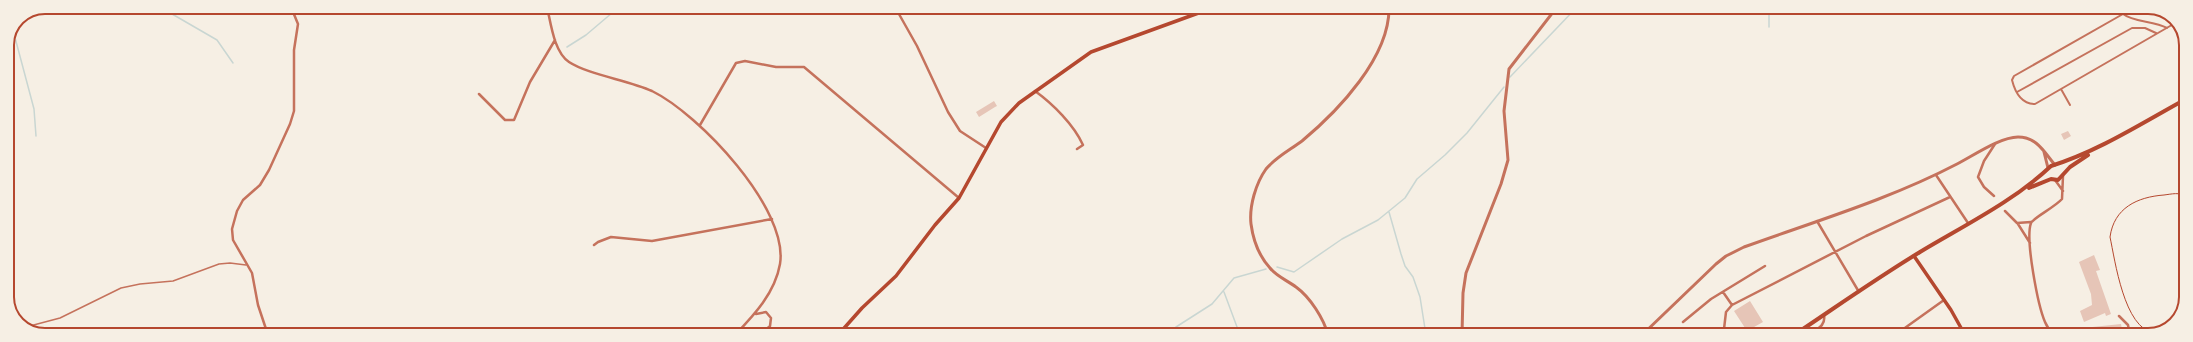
<svg xmlns="http://www.w3.org/2000/svg" width="2193" height="342" font-family="Overpass,sans-serif">
<style>
.lines{fill:none;stroke-linecap:round;stroke-linejoin:round}
.stream{stroke:#c9d6d2;stroke-width:1.5}
.building{fill:#e6c5b7}
.path{stroke:#b5482f;stroke-width:1}
.service{stroke:#c5725c;stroke-width:1.5}
.pedestrian{stroke:#c5725c;stroke-width:2}
.minor{stroke:#c5725c;stroke-width:2.5}
.tertiary{stroke:#c5725c;stroke-width:3}
.secondary{stroke:#b5482f;stroke-width:3.5}
.primary{stroke:#b5482f;stroke-width:4}
.rim{fill:none;stroke:#b5482f;stroke-width:2}
</style>
<rect width="100%" height="100%" fill="#f6efe4"/>
<g class="lines">
<path class="stream" d="M160 7 217 40 233 63
M1769 7V27
M13 30 34 109 36 136
M567 47 586 35 619 7
M1510 77 1577 7
M1389 212 1401 254 1405 266 1413 277 1420 297 1426 335
M1277 267 1294 272 1342 239 1378 220 1405 198 1417 179 1445 155 1467 133 1504 87
M1224 292 1240 335
M1170 335 1176 327 1212 304 1234 278 1266 269"/>
</g>
<path class="building" d="M994 101 997 106 995 107 979 117 976 112Z
M2068 131 2071 136 2064 140 2061 134Z
M2094 255 2100 270 2096 271 2111 314 2106 316 2105 313 2084 322 2080 311 2092 305 2091 294 2079 262Z
M1750 301 1763 322 1747 331 1734 311Z
M2121 324 2123 335H2084L2083 328Z"/>
<g class="lines">
<path class="path" d="M2154 333C2124 329 2115 260 2110 237 2114 208 2137 197 2164 195 2172 194 2179 192 2186 196"/>
<path class="service" d="M26 327 60 318 121 288 140 284 173 281 219 264 230 263 246 265"/>
<path class="pedestrian" d="M2167 28C2154 21 2133 22 2123 14L2014 76 2012 80C2015 92 2021 104 2035 104L2177 22
M2061 89 2070 105
M2017 92 2132 28H2145L2156 33"/>
<path class="minor" d="M547 7C551 24 554 52 569 62 589 75 628 80 652 91 699 114 789 209 780 264 775 293 754 315 735 335
M895 7 917 46 948 112 960 131 986 148
M1035 91C1053 104 1074 125 1083 145L1077 149
M479 94 505 120H514L530 82 555 40
M700 125 736 63 745 61 776 67H804L959 198
M1936 175 1968 223
M2055 180 2063 191
M1994 196 1984 187 1978 177 1984 161 1995 144
M2005 211 2017 223 2031 222
M1817 221 1859 292
M2018 224 2030 243
M594 245 598 242 611 237 652 241 772 219
M1723 292 1732 305
M756 314 766 312 771 318 770 326 760 335
M2119 316 2128 325 2130 335
M1683 322 1711 299 1765 266
M268 335 258 305 252 273 233 240 232 229 237 211 243 200 260 185 269 170 290 124 294 111V50L298 24 291 7
M786 335 794 329 801 331 803 335
M1716 335 1724 329 1726 312 1732 305 1866 236 1950 197
M1809 335C1817 329 1826 326 1824 315
M1895 335 1944 300
M1954 335 1962 329
M2054 335C2050 331 2047 327 2045 322 2038 306 2025 239 2031 223 2033 218 2055 207 2062 199L2063 176"/>
<path class="tertiary" d="M2044 152 2048 168
M1328 335C1324 319 1310 297 1296 287 1287 280 1277 277 1270 268 1259 256 1253 239 1251 224 1249 206 1256 183 1266 169 1276 157 1290 150 1302 141 1338 111 1390 57 1389 7
M1462 335 1463 293 1466 273 1501 184 1508 160 1504 111 1509 69 1557 7
M1642 335 1716 264 1726 256 1744 247C1816 221 1890 199 1957 164 1973 156 2000 137 2018 137 2037 137 2044 152 2055 165"/>
<path class="secondary" d="M1914 256 1951 310 1965 335
M838 335 862 308 896 276 935 225 959 198 1001 122 1019 103 1091 52 1215 7"/>
<path class="primary" d="M2029 188 2051 179 2058 180 2070 167 2088 155
M1794 335C1836 307 1877 278 1920 252 1965 225 2014 201 2051 166 2099 151 2142 123 2186 99"/>
</g>
<path d="M0 0H2193V342H0ZM45 14H2148A31 31 0 0 1 2179 45V297A31 31 0 0 1 2148 328H45A31 31 0 0 1 14 297V45A31 31 0 0 1 45 14Z" fill="#f6efe4" fill-rule="evenodd"/>
<path class="rim" d="M45 14H2148A31 31 0 0 1 2179 45V297A31 31 0 0 1 2148 328H45A31 31 0 0 1 14 297V45A31 31 0 0 1 45 14Z"/>
</svg>
